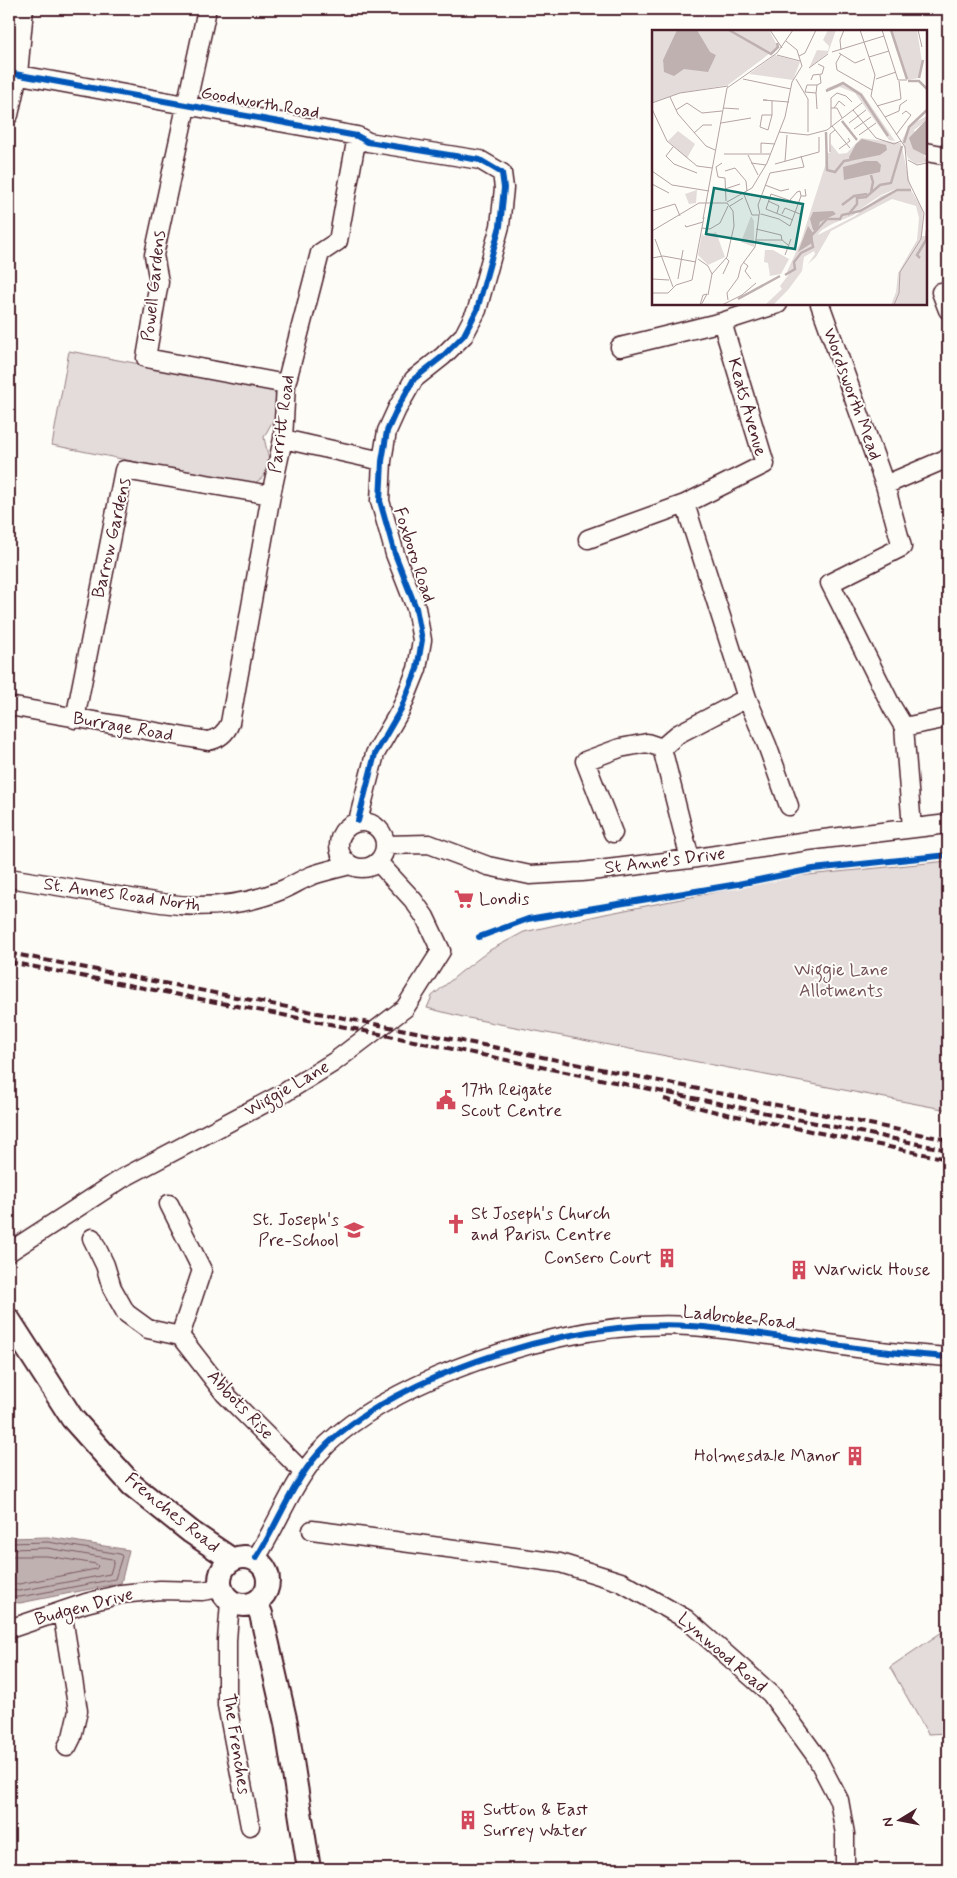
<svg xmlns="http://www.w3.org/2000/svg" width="957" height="1878" font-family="Mynerve,sans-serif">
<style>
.green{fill:#e3dcda;stroke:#967e82}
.water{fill:#c0b1b1;stroke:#91777b}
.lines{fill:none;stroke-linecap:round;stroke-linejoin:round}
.shore{stroke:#795961;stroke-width:1}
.minor-casing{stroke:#4a1f2b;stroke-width:21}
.tertiary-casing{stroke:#4a1f2b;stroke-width:26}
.minor{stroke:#fdfcf7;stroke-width:18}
.tertiary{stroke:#fdfcf7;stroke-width:22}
.rail{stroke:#4a1f2b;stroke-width:4;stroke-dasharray:8 4;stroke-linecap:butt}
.cycleway-casing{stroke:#fdfcf7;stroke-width:9}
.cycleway{stroke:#0057b8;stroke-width:6}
.labels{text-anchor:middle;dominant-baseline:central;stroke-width:4;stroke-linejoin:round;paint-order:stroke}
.street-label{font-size:18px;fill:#4a1f2b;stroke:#fdfcf7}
.poi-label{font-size:18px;fill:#4a1f2b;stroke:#fdfcf7;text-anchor:start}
.park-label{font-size:18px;fill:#704e57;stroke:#fdfcf7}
.inset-river{fill:none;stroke:#c0b1b1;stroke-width:2.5}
.inset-road{fill:none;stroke:#b5a4a5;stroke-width:1}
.view{fill:#0f766e;fill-opacity:0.15;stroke:#0f766e;stroke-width:2.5}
.inset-edge{fill:none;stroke:#4a1f2b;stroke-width:2.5}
</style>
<rect width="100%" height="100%" fill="#fdfcf7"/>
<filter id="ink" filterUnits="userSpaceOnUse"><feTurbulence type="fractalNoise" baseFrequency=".02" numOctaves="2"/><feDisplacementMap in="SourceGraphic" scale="10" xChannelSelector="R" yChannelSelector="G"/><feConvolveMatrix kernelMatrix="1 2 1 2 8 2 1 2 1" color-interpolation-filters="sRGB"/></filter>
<g filter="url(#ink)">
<path class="green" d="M69 351 271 388 278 397 277 413 264 437C268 459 277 472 251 485L52 445Z
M948 861V1110L463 1017 427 1008 432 996 461 972 490 950 524 932 605 914 797 876Z
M948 1628V1733L928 1734 890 1667Z"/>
<path class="water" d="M48 1537 129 1550 121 1583 20 1603 9 1602V1538Z"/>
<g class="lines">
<path class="shore" d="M9 1543 48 1542 120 1554 122 1556 115 1579 20 1597H9
M9 1549 47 1548 112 1559 114 1561 110 1574 19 1591 9 1590
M9 1556H47L96 1564 98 1566 96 1569 19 1584 9 1583"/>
<defs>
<path id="minor" d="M206 14 154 255 159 282 146 358 286 384
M9 73 357 136 368 142 480 160 502 173 504 188 500 226 477 310 464 335 443 356 414 379 397 409 387 431 382 461 380 501 395 554 416 608 422 640 417 669 401 709 375 754 358 821
M9 115 18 74 24 9
M926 152 948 156
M941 292 948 310
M820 304 885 485 902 547 830 583 892 707 904 727 912 828
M620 347 722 322
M283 439 382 461
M885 485 948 458
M588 539 685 504
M747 698 767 745 789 806
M9 706 208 741C219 739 226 733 230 723L271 495 283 439 286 384 320 253 338 241 357 136
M75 719 124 470 271 495
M904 727 948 718
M339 845a23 23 0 1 1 46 0a23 23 0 1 1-46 0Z
M613 833 585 761 620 748 647 743 662 748
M385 845 429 844 488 866 530 875 582 872 690 859 807 841 948 824
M690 859 662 748 678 734 747 698 685 504 765 464 722 322 778 304
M9 878 161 903C202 909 243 906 282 890 292 886 302 879 313 875 325 871 338 868 350 865
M169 1204 202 1270 180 1336
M92 1238 105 1265 112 1288 126 1313 148 1329 180 1336 225 1394 303 1472
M9 1252 123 1178 284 1093 334 1062 405 1008 441 951 425 917 413 900 378 862
M312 1530 560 1563 621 1582 686 1619 771 1694 816 1756 839 1800 845 1834V1869
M256 1558C278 1524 291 1485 318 1454 348 1420 395 1395 436 1377 513 1344 606 1321 690 1326 754 1330 817 1344 881 1351 904 1354 926 1355 948 1357
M230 1602 227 1640V1705L250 1826
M62 1611 78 1711 72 1737 67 1747
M9 1629 86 1603 121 1594 160 1590 202 1591 220 1588"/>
<path id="tertiary" d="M9 1320 72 1418 132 1485 191 1532 231 1559
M220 1581a24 24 0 1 1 48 0a24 24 0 1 1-48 0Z
M256 1603 261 1614 286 1723 309 1869"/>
</defs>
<use href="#minor" class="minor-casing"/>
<use href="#tertiary" class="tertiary-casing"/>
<use href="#minor" class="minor"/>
<use href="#tertiary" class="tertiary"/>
<path class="rail" d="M9 953 498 1048 948 1140
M9 962 340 1026 948 1150
M664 1099 717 1112 948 1159"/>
<defs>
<path id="cycleway" d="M9 73 357 136 368 142 480 160 502 173 504 188 500 226 477 310 464 335 443 356 414 379 397 409 387 431 382 461 380 501 395 554 416 608 422 640 417 669 401 709 375 754 358 821
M479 937 528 919 738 884 813 869 948 855
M256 1558C278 1524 291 1485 318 1454 348 1420 395 1395 436 1377 513 1344 606 1321 690 1326 754 1330 817 1344 881 1351 904 1354 926 1355 948 1357"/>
</defs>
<use href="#cycleway" class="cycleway-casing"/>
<use href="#cycleway" class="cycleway"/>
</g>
</g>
<defs>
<symbol id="supermarket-bare" viewBox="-9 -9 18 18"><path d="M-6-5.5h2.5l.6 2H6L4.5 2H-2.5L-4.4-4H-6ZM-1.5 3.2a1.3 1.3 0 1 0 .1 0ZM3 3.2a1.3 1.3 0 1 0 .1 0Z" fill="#d1495b" stroke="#fdfcf7" stroke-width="2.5" paint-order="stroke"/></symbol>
<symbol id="civic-bare" viewBox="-9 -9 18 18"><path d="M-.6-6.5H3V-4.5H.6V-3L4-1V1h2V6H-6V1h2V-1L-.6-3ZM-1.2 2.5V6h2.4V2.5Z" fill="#d1495b" stroke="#fdfcf7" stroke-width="2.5" paint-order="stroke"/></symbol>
<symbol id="church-bare" viewBox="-9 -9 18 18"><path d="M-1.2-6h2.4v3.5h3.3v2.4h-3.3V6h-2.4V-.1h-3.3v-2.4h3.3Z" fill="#d1495b" stroke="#fdfcf7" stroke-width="2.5" paint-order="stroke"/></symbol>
<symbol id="school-bare" viewBox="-9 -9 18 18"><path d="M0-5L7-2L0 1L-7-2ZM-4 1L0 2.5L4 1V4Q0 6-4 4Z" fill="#d1495b" stroke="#fdfcf7" stroke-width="2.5" paint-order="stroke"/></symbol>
<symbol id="building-bare" viewBox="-9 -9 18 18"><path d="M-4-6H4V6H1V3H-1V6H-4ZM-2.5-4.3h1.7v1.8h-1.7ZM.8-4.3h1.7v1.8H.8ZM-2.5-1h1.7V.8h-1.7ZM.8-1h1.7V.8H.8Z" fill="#d1495b" stroke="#fdfcf7" stroke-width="2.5" paint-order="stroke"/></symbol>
</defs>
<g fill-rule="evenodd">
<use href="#supermarket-bare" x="450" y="885" width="28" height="28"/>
<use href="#civic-bare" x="432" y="1086" width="28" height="28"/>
<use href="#church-bare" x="442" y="1210" width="28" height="28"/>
<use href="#school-bare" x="340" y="1216" width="28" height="28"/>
<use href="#building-bare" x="653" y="1244" width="28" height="28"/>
<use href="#building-bare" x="785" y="1256" width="28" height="28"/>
<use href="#building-bare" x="841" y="1442" width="28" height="28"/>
<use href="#building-bare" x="454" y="1806" width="28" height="28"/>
</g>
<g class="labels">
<g class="street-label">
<text transform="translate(260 103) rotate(10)">Goodworth Road</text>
<text transform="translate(154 286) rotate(-84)">Powell Gardens</text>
<text transform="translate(852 394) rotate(70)">Wordsworth Mead</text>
<text transform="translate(747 407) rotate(74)">Keats Avenue</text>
<text transform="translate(282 424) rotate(-82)">Parritt Road</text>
<text transform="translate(112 538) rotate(-77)">Barrow Gardens</text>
<text transform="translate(414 555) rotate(72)">Foxboro Road</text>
<text transform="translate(123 727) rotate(10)">Burrage Road</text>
<text transform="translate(665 861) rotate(-7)">St Anne's Drive</text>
<text transform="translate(122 895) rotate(8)">St. Annes Road North</text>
<text transform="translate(287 1089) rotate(-30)">Wiggie Lane</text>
<text transform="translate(739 1318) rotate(6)">Ladbroke Road</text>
<text transform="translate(240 1405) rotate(47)">Abbots Rise</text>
<text transform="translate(172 1513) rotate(39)">Frenches Road</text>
<text transform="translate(84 1607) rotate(-15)">Budgen Drive</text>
<text transform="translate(722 1653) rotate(41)">Lynwood Road</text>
<text transform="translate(236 1744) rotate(81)">The Frenches</text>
</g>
<g class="poi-label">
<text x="479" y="899">Londis</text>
<text x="461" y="1090">17th Reigate<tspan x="461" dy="21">Scout Centre</tspan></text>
<text x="471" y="1214">St Joseph's Church<tspan x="471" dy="21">and Parish Centre</tspan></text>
<text x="339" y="1220" text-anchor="end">St. Joseph's<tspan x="339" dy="21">Pre-School</tspan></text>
<text x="652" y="1258" text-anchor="end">Consero Court</text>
<text x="814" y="1270">Warwick House</text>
<text x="840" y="1456" text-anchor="end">Holmesdale Manor</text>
<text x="483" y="1810">Sutton &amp; East<tspan x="483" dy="21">Surrey Water</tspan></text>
</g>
<g class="park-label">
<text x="841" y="970">Wiggie Lane<tspan x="841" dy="21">Allotments</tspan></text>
</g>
</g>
<g transform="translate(652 30)">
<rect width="275" height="275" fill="#fdfcf7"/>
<path d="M0 0H25L11 34 32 39 64 25 57 22 45 0H117L126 17 76 55 28 63 0 73ZM176 0H184L176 23 157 38 165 20 176 21 177 16 171 10ZM239 0H265L270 32 267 48 255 50ZM123 25 148 32 141 50 97 44ZM191 52 210 63 243 111 237 110 203 63 188 57 174 62 175 58ZM275 86V90L262 100 275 132 264 134 256 128 250 110 258 95ZM26 101 43 114 35 128 16 111ZM209 108 249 113 259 159H244L229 165 207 180 202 185 180 194 170 200 167 203 166 205 203 186 229 166 244 160H259L271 180 270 206H274L275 201V275H239L244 262 246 243 265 210 267 188 264 176 240 169 179 201 164 227 156 234 163 224 162 221 152 227 150 241 136 260 121 275H113L130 259 128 256 137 244H134L149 211 173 136 174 122 178 123 179 114 187 124 195 123ZM45 160 44 173 37 174 33 164ZM99 186 102 191V217L89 212ZM64 202 73 227 56 235 46 225 50 203 52 206ZM113 220H121L137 229 129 244 118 246 116 233 112 232Z" fill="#e3dcda"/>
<path d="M25 0H45L58 22 64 25 56 42 32 39 22 46 12 42 11 30ZM275 89V126L261 119 257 108ZM210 109 234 115 235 120 228 125 198 131 197 127 204 114ZM213 131H225L229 135 228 142 192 150 191 137ZM181 181 184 184 168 192 165 201 161 200 158 189 161 182ZM156 196 161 203 160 213 146 222Z" fill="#c0b1b1"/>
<path class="inset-river" d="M77 0 119 24 126 17 125 13M239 0 255 49M267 48 271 30M256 51H267L275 59M174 61 191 53 209 65 236 106M190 91 205 110M174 102 175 140 183 142 192 131 198 130M252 113 257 97 275 80M219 145 221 152 219 162M190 175 202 166 215 164M196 185 205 174V168L214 167 228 155 239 153 250 116M268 228 265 225 274 210 275 200M133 245 143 239 142 232 149 223 161 217 159 206 175 189H188L190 185 208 181 245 160H259M86 269 128 246"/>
<path class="inset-road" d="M118 0 130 18M208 0 223 45 219 66 253 117 256 150 272 183 269 209 248 242 247 263 242 275M230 0 246 50H255M266 0 270 17M134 11 145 20 150 36M189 20 188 10 192 0M180 22 232 6M187 23 203 33 213 29M189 24 184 33 185 40 220 60M125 25 148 31M147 26 153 23 164 0M217 27 237 21M157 38 176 24M91 49 139 59M144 49 156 69V102M224 49 244 42M159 50 161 45 170 44 172 37 166 34M165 55H155L153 62 164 63 165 55 169 53 168 45M164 63 165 79M18 67 26 84 54 116 63 120M115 70H111L137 72M0 73 28 63 76 56M225 76 249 69 247 51M71 78 87 79M179 78V68L185 63 194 66 200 72M182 78 187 71 193 76M0 79 15 111 45 136 60 138M24 80 35 73 50 83 70 81M201 80 224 108 242 114 249 111M120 85H110L108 97 116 100 120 85V71M233 87 247 81 248 75 255 70M69 93 99 88M197 93 214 80M180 96 198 118M179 97V78H185L190 88M202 99 219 87M127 102 156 105 175 100 210 73M42 103 51 95H60M207 105 224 93M244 105 259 85 254 81 250 84M21 117 14 126 22 134 45 143M187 119 198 111 196 108M178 122V104L183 100M109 123V113L123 114M72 124H118M96 125 106 145M256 130 265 135 275 133M133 131 135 105M70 133 64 137 66 147 73 148 74 171M99 133 114 135M123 134 167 122V107M0 141 20 155 57 161M73 141 83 138 94 151 95 161M0 154 17 163M113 155 129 161 137 159M73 159 88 154M91 162 100 185H107M138 170 145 162 148 161 149 166M116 171 127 176 125 183M75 172 100 158 115 133 133 87 140 52 150 36M78 176 91 168M0 181 23 174 28 186M109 184 127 189 138 196 149 166H154L153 159M130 184 133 178 148 184M108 185 106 175 118 143 152 137 149 126M51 189 75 58 125 23 141 0M141 190 114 179 119 164 151 175M33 195 34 197 51 192M50 198 58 199 68 193 76 176M104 199 129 205 130 210M0 201 47 173H75M3 209 21 257M104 210H130L136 215M133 225 139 209M0 228 11 226 44 232M46 229 56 236 60 244 56 265M91 232 96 236 93 241 99 249M60 244 75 227 82 196 81 181 75 173M71 244 77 231 74 228M0 249 17 250M26 249 31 220M0 263H16L24 255 40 250 52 187M76 270 75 263 86 248 89 236 103 217 107 185M48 275 51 265 55 264 49 275M70 275 90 265 104 253"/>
<path class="view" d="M62 158 151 174 143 219 54 204Z"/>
<rect width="275" height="275" class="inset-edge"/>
</g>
<rect width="957" height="1878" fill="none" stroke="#fdfcf7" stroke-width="30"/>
<rect x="15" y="15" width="927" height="1848" fill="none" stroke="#4a1f2b" stroke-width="2" filter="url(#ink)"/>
<g transform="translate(900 1820) rotate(260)" stroke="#fdfcf7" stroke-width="4" paint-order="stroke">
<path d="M0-4L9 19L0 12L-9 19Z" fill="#4a1f2b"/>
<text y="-8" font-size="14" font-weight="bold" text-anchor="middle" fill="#4a1f2b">N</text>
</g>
</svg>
